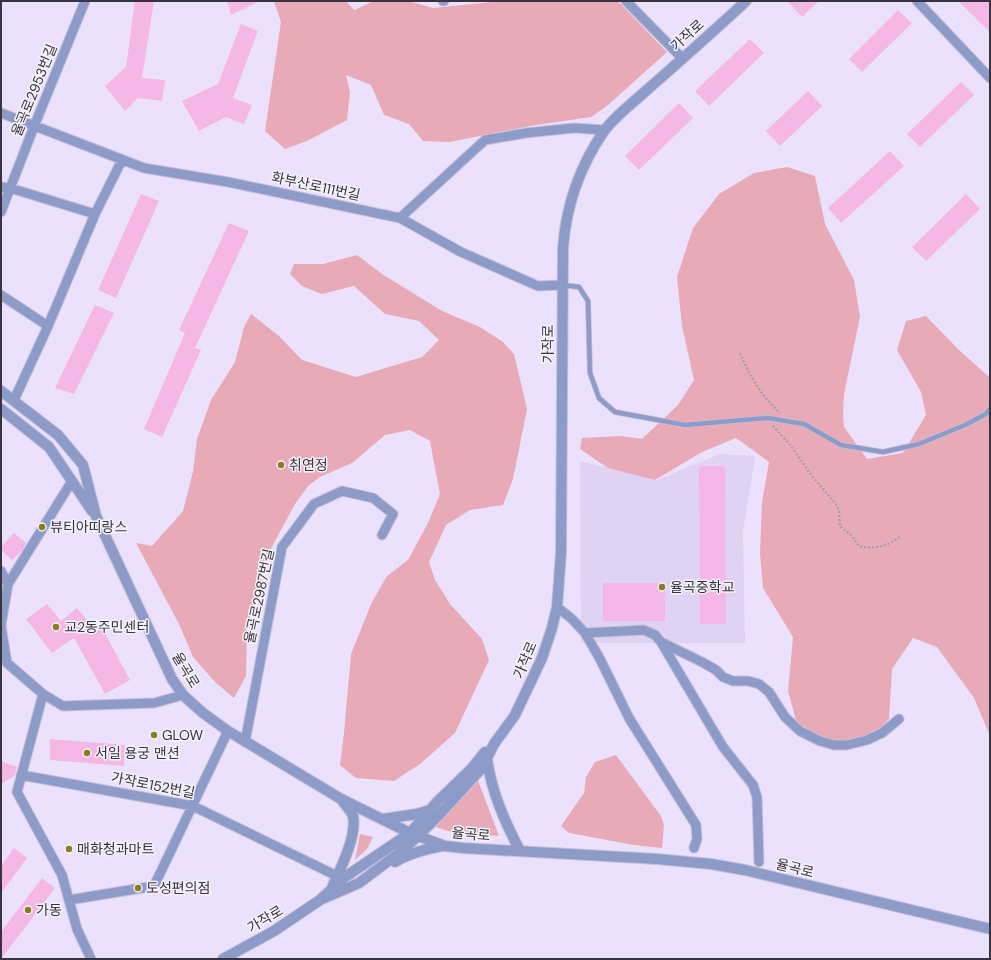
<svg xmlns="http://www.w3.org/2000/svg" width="991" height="960" font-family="'DM Sans','Noto Sans KR',sans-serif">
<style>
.built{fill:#dfd2f3}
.green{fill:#e7aab6}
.building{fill:#f4b7e6}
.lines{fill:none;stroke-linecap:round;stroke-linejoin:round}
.service-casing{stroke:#c8bed7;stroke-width:6}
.minor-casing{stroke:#c8bed7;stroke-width:11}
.tertiary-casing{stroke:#c8bed7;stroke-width:12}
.path{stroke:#a29aaf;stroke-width:2;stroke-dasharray:2 2;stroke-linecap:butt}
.service{stroke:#8d9bc9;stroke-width:4.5}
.minor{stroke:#8d9bc9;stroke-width:9}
.tertiary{stroke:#8d9bc9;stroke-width:10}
.poi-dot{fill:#897d23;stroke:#f5f3fa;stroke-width:1.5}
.labels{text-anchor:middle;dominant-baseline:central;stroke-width:3;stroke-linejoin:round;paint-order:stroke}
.street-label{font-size:14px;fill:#383340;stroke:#f5f3fa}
.poi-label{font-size:14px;fill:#383340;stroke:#f5f3fa;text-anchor:start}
</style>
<rect width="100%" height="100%" fill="#ece1fd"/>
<path class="built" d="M720 454 755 456 743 532 745 643H581L580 461 657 480Z"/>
<path class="green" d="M274 1H346L354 10 374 1H408L433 8 502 1H618L667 52 608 105 591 117 536 125 449 142 423 141 409 124 384 115 371 85 346 75 350 92 347 120 307 141 285 149 265 131 281 22Z
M787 167 815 176 825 224 854 280 860 317 844 394 843 413 844 427 867 459 903 453 926 415 921 392 897 350 906 321 926 316 959 350 989 377 990 380V736L974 698 937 647 913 638 892 669 889 719 863 745 827 747 797 724 788 691 793 637 763 588 760 553 762 502 769 462 736 438 702 452 655 480 608 468 580 449 582 438 621 436 642 439 678 405 694 380 682 326 677 277 693 228 719 194 754 173Z
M357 255 382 274 442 311 480 327 503 342 514 354 527 409 513 479 503 505 470 510 446 525 429 562 435 580 450 604 482 639 489 660 455 733 420 764 394 781 356 778 340 765 344 733 351 654 372 602 387 576 408 560 428 523 440 494 430 441 410 430 385 435 352 463 320 477 308 486 295 504 267 556 247 627 246 676 234 698 215 682 193 657 179 624 136 543 152 546 183 511 193 472 197 439 211 400 235 362 244 327 251 314 279 336 302 360 356 377 422 357 439 340 419 321 385 314 354 286 322 294 302 286 290 274 294 264H323Z
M616 755 661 816 664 825 662 848 634 845 569 833 561 826 584 793 586 777 595 762Z
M477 778 499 836 451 832 436 827Z
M360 834 373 837 367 849 355 860Z"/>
<path class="building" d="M135 1H154L142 78 165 80 162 101 138 98 125 111 105 86 126 67Z
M227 1H260L231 15Z
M787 1H819L802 17Z
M958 1H990V32Z
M898 10 912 23 862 72 849 59Z
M241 24 258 31 233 98 252 105 244 124 226 117 199 131 182 101 218 84Z
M750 39 764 53 709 106 695 91Z
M961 82 974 95 920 147 907 134Z
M808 91 822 106 780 146 766 131Z
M679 103 693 118 639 170 625 156Z
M890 151 904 166 841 223 828 208Z
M141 194 159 201 116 298 98 290Z
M966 194 980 209 926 261 912 247Z
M229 223 249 231 195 348 201 350 162 437 144 429 185 333 179 330Z
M95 305 114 313 74 394 55 388Z
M699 466H725L726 624H700Z
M14 533 26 543 22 551 12 560 1 550V547Z
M603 583H665V621H603Z
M47 604 61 621 77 608 96 631 102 628 130 680 105 694 74 638 52 653 26 619Z
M50 739 125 745 124 766 50 760Z
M1 761 17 767 14 776 1 784Z
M14 848 27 858 1 893V866Z
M42 878 55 888 1 959V932Z"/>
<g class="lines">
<defs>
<path id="service" d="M562 285 579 287 588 301 590 373 599 398 615 412 685 425 768 418 804 424 841 445 883 452 919 444 965 425 986 414 990 409"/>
<path id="minor" d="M443 1H444
M626 1 682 58
M917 1 990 78
M1 113 144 168 228 182 400 218 461 252 538 286 562 285
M1 187 10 188 95 214
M1 212 35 124 85 1
M400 218 485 140 526 133 574 128 605 130
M1 295 48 326
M14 400 48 326 95 214 122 160
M1 571 8 584
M557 607 572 619 585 633 600 659 629 718 696 825 697 839 694 848
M1 625 8 584 72 481
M1 626 7 663 43 694 17 792 62 875 77 929 91 959
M585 633 644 630 655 635 661 642 702 662 716 670 723 677 733 681H748L759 684 769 692 785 717 800 731 820 741 834 745H847L867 740 882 733 899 719
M661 642 723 747 753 785 757 797 759 862
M43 694 63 706 154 703 183 695
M245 742 282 547 314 504 342 491 373 498 393 514 382 535
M21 775 193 806 337 876
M69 900 154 886 228 731"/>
<path id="tertiary" d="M1 391 58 435 83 465 96 516 172 679 183 695 203 713 228 731 341 799 410 833 445 846 463 848 657 859 711 864 745 870 990 929
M1 409 49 447 92 511
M487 758C491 791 505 822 520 851
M383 819 417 814 430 810
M395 862C409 853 426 849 442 846
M333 885C341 868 357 836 353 816 351 811 345 805 342 800
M320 900 359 883 399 853 418 836 440 814 482 768 494 744 515 715 542 658 552 628 557 607 561 553 563 248C566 206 580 166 604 131 616 115 634 102 648 89 681 60 714 31 746 1
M223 959 274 931 320 900 345 877 410 833 437 802 472 768 485 752"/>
</defs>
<use href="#service" class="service-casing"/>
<use href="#minor" class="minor-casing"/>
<use href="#tertiary" class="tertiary-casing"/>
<path class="path" d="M740 353C749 375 762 397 780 413
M773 426 791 446 812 476 836 504 839 511 840 526 852 536 859 546C873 550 888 546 900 537"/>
<use href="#service" class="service"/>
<use href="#minor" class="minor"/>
<use href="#tertiary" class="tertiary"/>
</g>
<g class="poi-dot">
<circle cx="281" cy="465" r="4"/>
<circle cx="42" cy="527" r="4"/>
<circle cx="662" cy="587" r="4"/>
<circle cx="56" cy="627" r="4"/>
<circle cx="154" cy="735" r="4"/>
<circle cx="87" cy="753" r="4"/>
<circle cx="69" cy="849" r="4"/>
<circle cx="138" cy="888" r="4"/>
<circle cx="28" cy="910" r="4"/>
</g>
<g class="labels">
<g class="street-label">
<text transform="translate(687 35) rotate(-42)">가작로</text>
<text transform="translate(34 90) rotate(-68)">율곡로2953번길</text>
<text transform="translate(316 186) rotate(12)">화부산로111번길</text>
<text transform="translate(548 344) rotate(-90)">가작로</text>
<text transform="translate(259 596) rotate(-78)">율곡로2987번길</text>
<text transform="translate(525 660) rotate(-67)">가작로</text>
<text transform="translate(186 670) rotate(59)">율곡로</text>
<text transform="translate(153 785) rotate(11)">가작로152번길</text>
<text transform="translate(471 834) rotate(5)">율곡로</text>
<text transform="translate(795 868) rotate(14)">율곡로</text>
<text transform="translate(265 919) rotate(-31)">가작로</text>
</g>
<g class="poi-label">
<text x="289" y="465">취연정</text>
<text x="50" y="527">뷰티아띠랑스</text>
<text x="670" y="587">율곡중학교</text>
<text x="64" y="627">교2동주민센터</text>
<text x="162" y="735">GLOW</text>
<text x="95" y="753">서일 용궁 맨션</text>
<text x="77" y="849">매화청과마트</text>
<text x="146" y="888">도성편의점</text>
<text x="36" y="910">가동</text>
</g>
</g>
<rect width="991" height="960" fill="none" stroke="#383340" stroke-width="4"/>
</svg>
